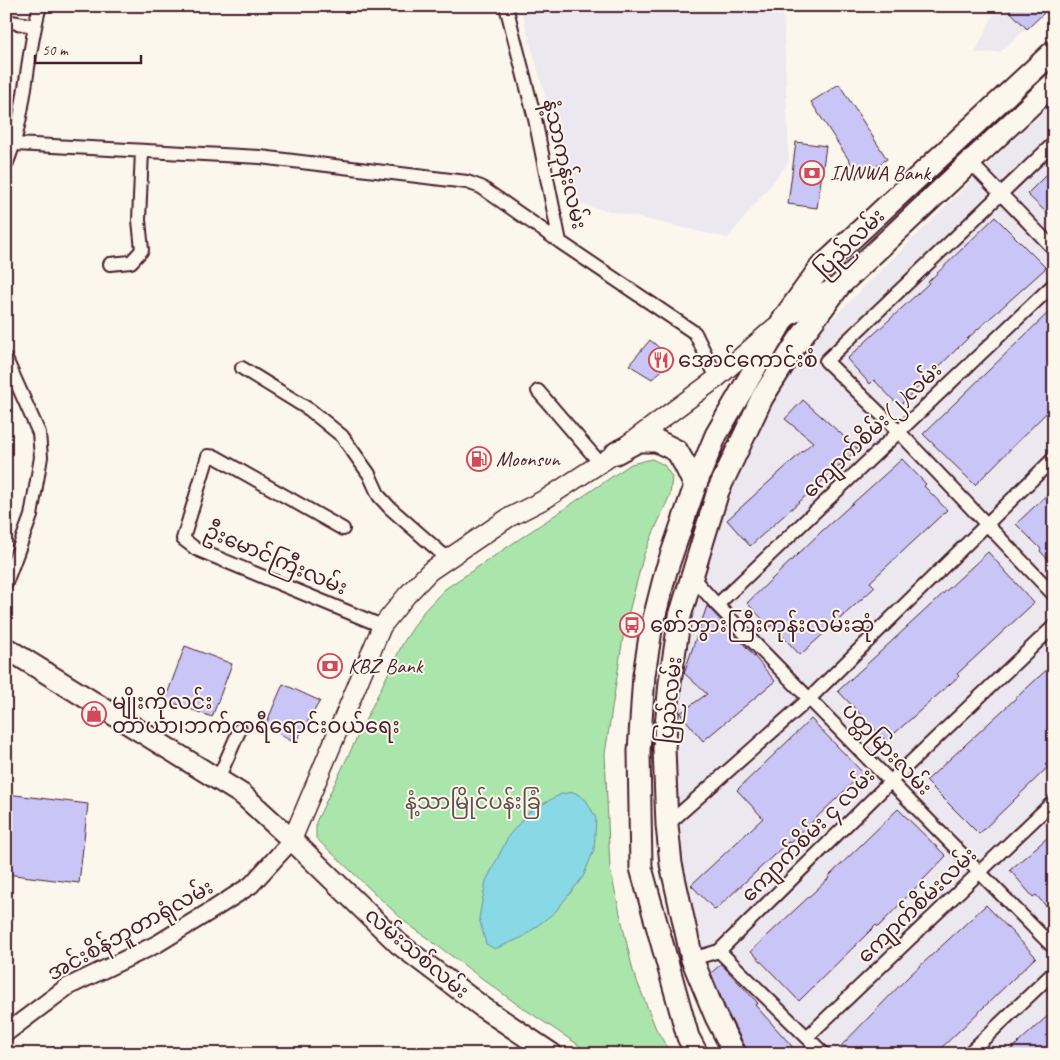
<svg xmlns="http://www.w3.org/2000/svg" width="1060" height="1060" font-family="Caveat,'Noto Sans Myanmar',sans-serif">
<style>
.built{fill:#ece8ef}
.green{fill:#aae6ac;stroke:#7a826c}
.water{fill:#89d8e6;stroke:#708e9b}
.building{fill:#cac5f7;stroke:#4a1f2b}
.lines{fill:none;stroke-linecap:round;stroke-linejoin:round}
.minor-casing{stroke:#4a1f2b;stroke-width:16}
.tertiary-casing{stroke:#4a1f2b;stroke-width:20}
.secondary-casing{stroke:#4a1f2b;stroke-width:21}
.primary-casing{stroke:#4a1f2b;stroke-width:24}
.trunk-casing{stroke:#4a1f2b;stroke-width:25}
.minor{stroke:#fbf7ec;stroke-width:12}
.tertiary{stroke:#fbf7ec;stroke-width:16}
.secondary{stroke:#fbf7ec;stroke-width:18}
.primary{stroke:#fbf7ec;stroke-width:20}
.trunk{stroke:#fbf7ec;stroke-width:21}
.labels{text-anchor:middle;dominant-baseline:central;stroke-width:4;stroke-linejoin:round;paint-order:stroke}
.street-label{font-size:21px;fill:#4a1f2b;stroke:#fbf7ec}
.poi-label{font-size:21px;fill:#4a1f2b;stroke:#fbf7ec;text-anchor:start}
.park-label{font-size:21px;fill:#62514b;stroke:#fbf7ec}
</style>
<rect width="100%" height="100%" fill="#fbf7ec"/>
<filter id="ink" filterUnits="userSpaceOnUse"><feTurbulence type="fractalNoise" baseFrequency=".02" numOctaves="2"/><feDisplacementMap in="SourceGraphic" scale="10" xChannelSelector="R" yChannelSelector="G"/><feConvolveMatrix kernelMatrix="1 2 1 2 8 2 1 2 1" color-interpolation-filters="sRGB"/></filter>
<g filter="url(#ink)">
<path class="built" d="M520 6H783L789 162 728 238 575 203Z
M1001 6H1051L1000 52 975 53 994 13Z
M1054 99V1054H744L724 1020 696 942 680 871 674 754 685 643 704 562 727 503 773 393 828 323Z"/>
<path class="green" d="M652 459 664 465 672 477 670 495 644 554 624 631 605 754 610 869 633 971 656 1029 671 1054H592L514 1002 404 921 316 838V822L403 643 424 611 445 589 631 464Z"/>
<path class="water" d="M574 792 586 800 596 818 594 850 583 877 555 912 523 937 495 949 486 944 479 918 486 881 509 835 530 811 561 794Z"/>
<path class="building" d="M1005 6H1037L1044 13 1027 29Z
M839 84 887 159 860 177 811 102Z
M796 142 826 146 817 208 788 204Z
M1054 167V207L1048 214 1027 194Z
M995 217 1046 268 968 338 899 406 874 380 870 384 847 359 929 283 928 282Z
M1054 307V405L975 485 923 434Z
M650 340 674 360 652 379 629 365Z
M803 400 858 449 750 546 727 520 813 442 785 419Z
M902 459 926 484 924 486 947 510 870 582 875 587 800 655 772 625 770 627 747 603 822 531Z
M1054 488V566L1040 551 1041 549 1016 524Z
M988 552 1034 603 957 674 959 676 886 741 838 691Z
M707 606 749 650 775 681 703 741 680 713 707 694 684 673Z
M185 646 232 664 212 717 165 700Z
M1054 663V757L1045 765 1048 767 979 834 926 781Z
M283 684 320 701 295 743 265 726Z
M811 719 863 773 790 843 788 842 715 910 691 885 763 818 737 790Z
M7 794 88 804 79 883 6 874Z
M898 809 946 856 878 927 876 925 799 1001 751 951 829 878 828 877Z
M1054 832V915L1036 895 1033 897 1010 870Z
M986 905 1036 957 935 1054H846L839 1048 908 977Z
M721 964 758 1003 755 1005 799 1054H750L747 1050 727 1012 711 973Z
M1054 1010V1054H1006Z"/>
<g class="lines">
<defs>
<path id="minor" d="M506 6 535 119 560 242 695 333 717 378
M6 21 34 26
M1054 143 826 361 899 432 1054 595
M15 144 260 157 467 182 481 187 560 242
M970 162 1054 249
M6 165C27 115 25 58 40 6
M110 264 131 262 142 250 139 220 142 151
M6 359 39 433 41 457 31 516 6 583
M242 368 310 410 342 436 369 474 379 496 390 508 448 559
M538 391 600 463
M343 529 216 457 208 456 183 539 196 549 382 626
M692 577 717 605 1054 948
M717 605 1054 284
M218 779 240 729
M667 825 809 699 1054 458
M719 951 824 1054
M692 959 719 951 890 782 1054 626
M807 1037 1054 801
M968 1054 1054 972"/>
<path id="tertiary" d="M6 1033 67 987 157 944 217 907 251 885 292 840"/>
<path id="secondary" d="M292 840 382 626 407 595 430 571 508 518 547 498 616 453 717 378 775 327"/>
<path id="primary" d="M784 318 840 285
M6 648 243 795 292 840 399 944 485 1009 552 1054"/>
<path id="trunk" d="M616 453 638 441H657L677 451 685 465 695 486
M697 1054 688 1037 641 868 639 751 644 675 651 630 666 571 695 486 716 435 784 318 820 268 1054 51
M735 1054 716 1017 692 959 671 864 667 825 664 748 670 682 680 616 718 491 762 398 798 341 840 285 1054 83"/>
</defs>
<use href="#minor" class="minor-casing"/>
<use href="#tertiary" class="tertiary-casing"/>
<use href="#secondary" class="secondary-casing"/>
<use href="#primary" class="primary-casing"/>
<use href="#trunk" class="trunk-casing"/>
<use href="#minor" class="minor"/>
<use href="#tertiary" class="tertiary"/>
<use href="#secondary" class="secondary"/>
<use href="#primary" class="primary"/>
<use href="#trunk" class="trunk"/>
</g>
</g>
<defs>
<symbol id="bank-ring" viewBox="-11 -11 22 22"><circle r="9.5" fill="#fbf7ec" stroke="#d1495b" stroke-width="1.5"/><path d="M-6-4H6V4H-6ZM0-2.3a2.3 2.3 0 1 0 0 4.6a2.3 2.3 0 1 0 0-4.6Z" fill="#d1495b"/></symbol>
<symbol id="restaurant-ring" viewBox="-11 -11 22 22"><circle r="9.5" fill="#fbf7ec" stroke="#d1495b" stroke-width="1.5"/><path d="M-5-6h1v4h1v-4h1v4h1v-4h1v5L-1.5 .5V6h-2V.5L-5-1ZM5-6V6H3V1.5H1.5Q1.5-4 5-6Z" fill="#d1495b"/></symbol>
<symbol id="fuel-ring" viewBox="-11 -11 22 22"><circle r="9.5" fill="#fbf7ec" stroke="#d1495b" stroke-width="1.5"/><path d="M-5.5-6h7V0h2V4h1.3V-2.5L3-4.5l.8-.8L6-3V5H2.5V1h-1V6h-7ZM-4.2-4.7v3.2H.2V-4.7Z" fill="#d1495b"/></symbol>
<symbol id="bus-ring" viewBox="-11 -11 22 22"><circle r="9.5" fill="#fbf7ec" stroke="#d1495b" stroke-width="1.5"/><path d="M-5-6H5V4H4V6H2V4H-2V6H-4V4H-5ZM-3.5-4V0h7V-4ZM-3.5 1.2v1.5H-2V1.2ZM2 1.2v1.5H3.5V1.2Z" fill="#d1495b"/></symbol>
<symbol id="shop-ring" viewBox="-11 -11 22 22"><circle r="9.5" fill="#fbf7ec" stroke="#d1495b" stroke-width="1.5"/><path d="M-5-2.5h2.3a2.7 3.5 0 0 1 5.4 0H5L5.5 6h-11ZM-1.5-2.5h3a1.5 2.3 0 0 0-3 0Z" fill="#d1495b"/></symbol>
</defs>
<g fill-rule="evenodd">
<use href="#bank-ring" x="798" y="159" width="28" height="28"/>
<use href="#restaurant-ring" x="647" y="346" width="28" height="28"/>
<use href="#fuel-ring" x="465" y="445" width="28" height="28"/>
<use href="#bus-ring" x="618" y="611" width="28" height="28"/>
<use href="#bank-ring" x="316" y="652" width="28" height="28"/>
<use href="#shop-ring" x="80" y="700" width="28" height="28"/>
</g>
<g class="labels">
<g class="street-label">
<text transform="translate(565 164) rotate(77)">နံ့သာကုန်းလမ်း</text>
<text transform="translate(850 243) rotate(-45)">ပြည်လမ်း</text>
<text transform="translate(872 430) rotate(-44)">ကျောက်စိမ်း(၂)လမ်း</text>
<text transform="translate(276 559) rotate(23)">ဦးမောင်ကြီးလမ်း</text>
<text transform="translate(670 700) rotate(-84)">ပြည်လမ်း</text>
<text transform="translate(887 749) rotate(46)">ပတ္တမြားလမ်း</text>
<text transform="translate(808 835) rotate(-45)">ကျောက်စိမ်း ၄ လမ်း</text>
<text transform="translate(917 905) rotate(-44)">ကျောက်စိမ်းလမ်း</text>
<text transform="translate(130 930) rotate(-29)">အင်းစိန်ဘူတာရုံလမ်း</text>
<text transform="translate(417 953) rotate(40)">လမ်းသစ်လမ်း</text>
</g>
<g class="poi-label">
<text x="830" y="173">INNWA Bank</text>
<text x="678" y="360">အောင်ကောင်းစံ</text>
<text x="496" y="459">Moonsun</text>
<text x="650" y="625">စော်ဘွားကြီးကုန်းလမ်းဆုံ</text>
<text x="348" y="666">KBZ Bank</text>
<text x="112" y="702">မျိုးကိုလင်း<tspan x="112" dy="24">တာယာ၊ဘက်ထရီရောင်းဝယ်ရေး</tspan></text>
</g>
<g class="park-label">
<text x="473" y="802">နံ့သာမြိုင်ပန်းခြံ</text>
</g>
</g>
<rect width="1060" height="1060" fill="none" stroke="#fbf7ec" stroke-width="25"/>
<rect x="12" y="12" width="1035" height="1035" fill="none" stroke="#4a1f2b" stroke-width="2" filter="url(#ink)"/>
<path d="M35 55v8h106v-8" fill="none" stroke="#4a1f2b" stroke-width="2.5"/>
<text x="42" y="55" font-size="15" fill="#4a1f2b" stroke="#fbf7ec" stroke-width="4" paint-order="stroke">50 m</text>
</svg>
